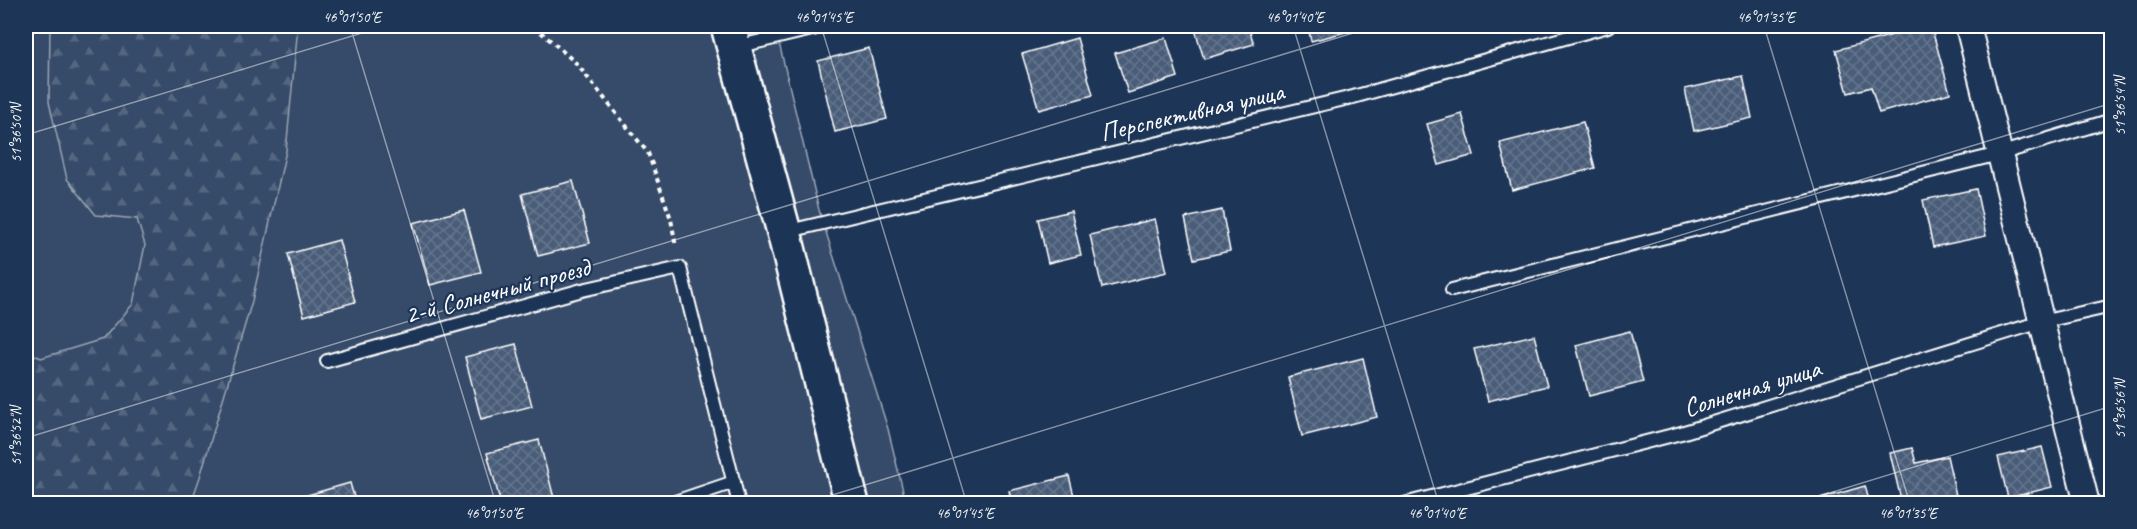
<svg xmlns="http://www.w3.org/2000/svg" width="2137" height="529" font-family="Caveat,sans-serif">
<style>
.green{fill:#364b69;stroke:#9aa5b4;stroke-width:1.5}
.forest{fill:url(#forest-firs);stroke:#9aa5b4;stroke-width:1.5}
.building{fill:url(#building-cross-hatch);stroke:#fff;stroke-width:1.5}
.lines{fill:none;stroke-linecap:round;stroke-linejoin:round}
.service-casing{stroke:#fff;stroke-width:16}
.minor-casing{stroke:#fff;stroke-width:28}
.secondary-casing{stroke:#fff;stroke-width:38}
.path{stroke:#fff;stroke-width:4;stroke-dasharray:4.5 4.5;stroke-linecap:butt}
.service{stroke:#1d3557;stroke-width:12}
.minor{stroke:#1d3557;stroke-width:24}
.secondary{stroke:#1d3557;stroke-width:33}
.ticks{fill:none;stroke:#fff;stroke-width:1.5;stroke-opacity:0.45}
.labels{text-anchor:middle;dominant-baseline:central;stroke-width:4.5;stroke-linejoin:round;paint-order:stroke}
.street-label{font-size:26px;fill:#fff;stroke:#1d3557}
.neatline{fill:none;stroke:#fff;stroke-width:2}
.ticks-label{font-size:15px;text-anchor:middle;fill:#fff}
</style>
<defs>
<pattern id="forest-firs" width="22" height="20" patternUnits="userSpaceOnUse" patternTransform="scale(1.5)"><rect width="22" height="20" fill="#364b69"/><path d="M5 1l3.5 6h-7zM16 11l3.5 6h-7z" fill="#546680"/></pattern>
<pattern id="building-cross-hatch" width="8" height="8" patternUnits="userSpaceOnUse" patternTransform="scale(1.5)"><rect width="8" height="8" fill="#4a5d79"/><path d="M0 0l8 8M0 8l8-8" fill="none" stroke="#65758d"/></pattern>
</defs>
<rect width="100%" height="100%" fill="#1d3557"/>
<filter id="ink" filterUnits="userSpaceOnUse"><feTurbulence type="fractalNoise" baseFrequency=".0167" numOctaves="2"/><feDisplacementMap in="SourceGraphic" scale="12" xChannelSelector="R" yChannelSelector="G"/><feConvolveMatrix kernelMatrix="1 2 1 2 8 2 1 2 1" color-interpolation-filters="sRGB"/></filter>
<g filter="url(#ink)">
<path class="green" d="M26 26H775L819 210 888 429 906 503H26Z"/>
<path class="forest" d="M50 26H298L286 151 252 301 200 477 191 503H26V351L41 358 103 339 133 304 145 245 137 219 96 215 67 179 49 102Z"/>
<path class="building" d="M1194 26H1248L1254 44 1204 59Z
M1308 26H1365V27L1311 41Z
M1927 26H1931L1950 93 1879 113 1871 87 1848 93 1836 50Z
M1077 38 1093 95 1039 110 1022 54Z
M1166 38 1178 77 1128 93 1115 53Z
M869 48 887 119 835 132 818 61Z
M1743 76 1752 118 1694 131 1685 89Z
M1462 114 1474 155 1439 165 1427 124Z
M1583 122 1595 168 1512 190 1500 143Z
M573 181 590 243 538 256 522 194Z
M1976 189 1986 236 1933 247 1923 200Z
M464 210 481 272 430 285 413 223Z
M1222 210 1230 251 1194 259 1185 218Z
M1071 211 1081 255 1048 263 1038 219Z
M1155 219 1167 272 1102 288 1090 235Z
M339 240 355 302 304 316 288 254Z
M1630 331 1643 382 1589 396 1576 345Z
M1534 335 1547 386 1488 401 1474 349Z
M516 344 532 406 481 419 465 357Z
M1363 358 1377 417 1302 436 1288 377Z
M539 440 555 502 501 504 487 453Z
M2042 447 2052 487 2008 498 1998 457Z
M1912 448 1916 463 1947 456 1958 504H1902L1890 453Z
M1069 476 1076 504H1012L1009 491Z
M350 483 356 504H276Z
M1865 486 1870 504H1817L1816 500Z
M989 495 991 504H954Z"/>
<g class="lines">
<defs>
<path id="service" d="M736 47 825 26
M785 232 1353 97 1608 26
M1452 290 1999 154 2112 120
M327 361 582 290 680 268 739 504
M669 504 734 482
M1404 504 1681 433 2041 322 2112 306"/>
<path id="minor" d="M1968 26 2087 504"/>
<path id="secondary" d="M728 26 784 232 852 504"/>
</defs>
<use href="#service" class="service-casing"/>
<use href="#minor" class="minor-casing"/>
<use href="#secondary" class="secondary-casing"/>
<path class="path" d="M534 26 576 63 648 153 671 219 676 247"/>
<use href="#service" class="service"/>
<use href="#minor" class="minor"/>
<use href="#secondary" class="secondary"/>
</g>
</g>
<path class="ticks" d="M350 26 496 504M821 26 967 504M1293 26 1439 504M1764 26 1910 504M26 135 385 26M26 438 1376 26M803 504 2112 103M1794 504 2112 406"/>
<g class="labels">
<g class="street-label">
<text transform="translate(1192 112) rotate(-13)">Перспективная улица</text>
<text transform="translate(497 291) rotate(-15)">2-й Солнечный проезд</text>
<text transform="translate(1752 388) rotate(-17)">Солнечная улица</text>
</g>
</g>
<rect width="2137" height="529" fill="none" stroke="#1d3557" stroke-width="66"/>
<rect x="33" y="33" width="2071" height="463" class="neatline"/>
<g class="ticks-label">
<text x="352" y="22">46°01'50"E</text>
<text x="824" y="22">46°01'45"E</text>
<text x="1295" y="22">46°01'40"E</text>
<text x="1766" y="22">46°01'35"E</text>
<text transform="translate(2120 106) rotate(-90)" y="5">51°36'54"N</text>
<text transform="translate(16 133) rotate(-90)" y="5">51°36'50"N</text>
<text transform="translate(2120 409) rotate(-90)" y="5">51°36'56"N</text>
<text transform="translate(16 436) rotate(-90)" y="5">51°36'52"N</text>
<text x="494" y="518">46°01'50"E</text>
<text x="965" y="518">46°01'45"E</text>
<text x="1437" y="518">46°01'40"E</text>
<text x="1908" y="518">46°01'35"E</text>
</g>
</svg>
